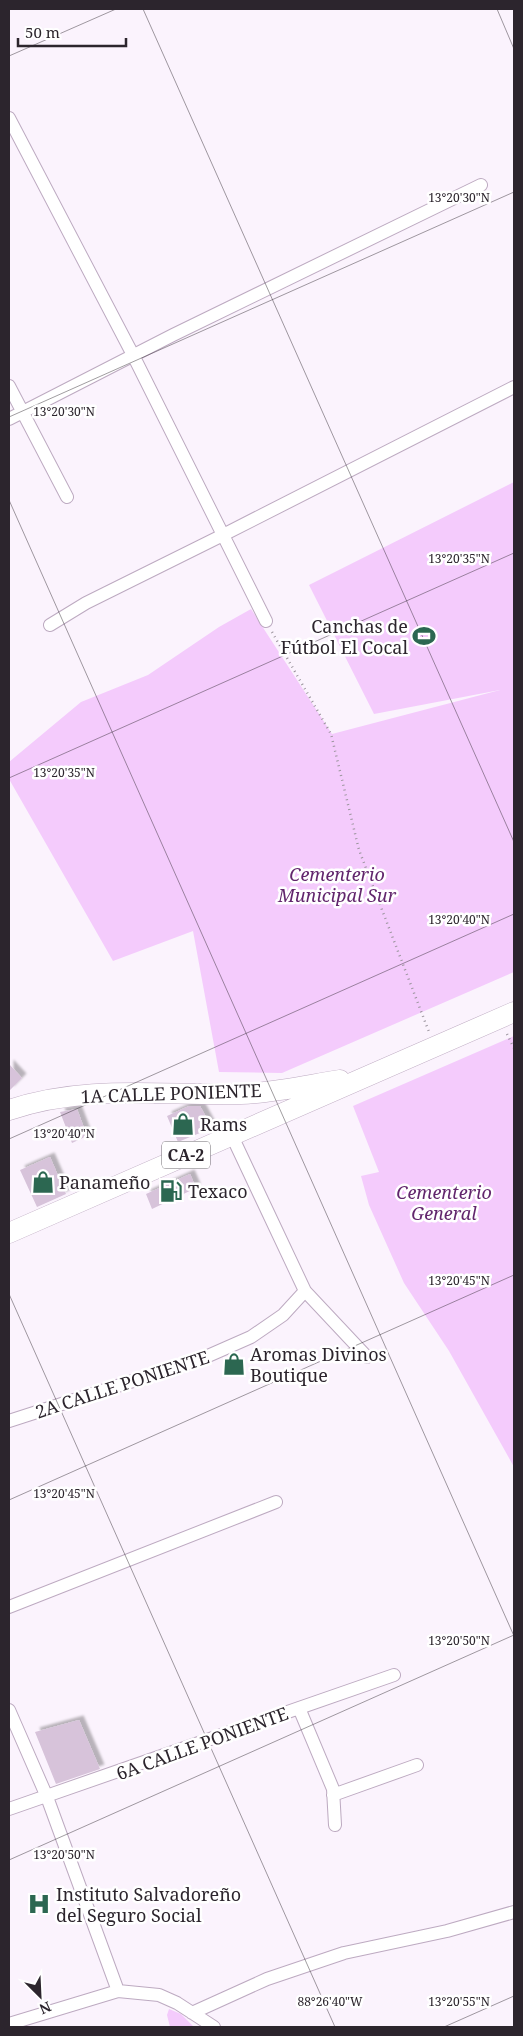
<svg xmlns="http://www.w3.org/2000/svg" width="523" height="2036" font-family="'Noto Serif',serif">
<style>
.green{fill:#f4cbfc}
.building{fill:#d7c3da;filter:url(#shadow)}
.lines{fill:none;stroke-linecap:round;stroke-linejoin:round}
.street-casing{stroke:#bdaac1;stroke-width:14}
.primary-casing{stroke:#bdaac1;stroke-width:21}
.path{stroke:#9d969f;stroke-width:2.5;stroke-dasharray:1 4;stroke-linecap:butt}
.street{stroke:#fff;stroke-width:12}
.primary{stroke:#fff;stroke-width:20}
.ticks{fill:none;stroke:#2c252d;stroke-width:1;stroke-opacity:0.45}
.labels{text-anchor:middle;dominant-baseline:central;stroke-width:5;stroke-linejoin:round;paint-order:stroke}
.shield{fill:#fff;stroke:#6b666c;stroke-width:1}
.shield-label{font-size:16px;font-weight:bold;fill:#2c252d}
.poi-label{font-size:18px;fill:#2c252d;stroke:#fff;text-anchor:start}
.park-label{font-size:18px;font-style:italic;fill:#62266d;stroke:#fff}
.street-label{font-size:18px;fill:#2c252d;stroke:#fff}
.ticks-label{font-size:12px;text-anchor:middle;fill:#2c252d;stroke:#fff;stroke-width:5;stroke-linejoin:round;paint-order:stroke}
</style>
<defs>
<filter id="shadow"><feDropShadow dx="4.5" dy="-4.5" stdDeviation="1" flood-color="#0004"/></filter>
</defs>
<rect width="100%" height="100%" fill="#fbf3fd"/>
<path class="green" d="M514 482V972L282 1073 219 1072 193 931 113 961 9 779V762L81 702 148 675 219 627 251 609 332 734 500 690 374 714 309 585Z
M514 1036V1467L449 1351 404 1283 369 1205 361 1176 379 1172 353 1106Z
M169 2009 181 2014 194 2027H170L167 2015Z"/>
<path class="building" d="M9 1064 22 1078 9 1091Z
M189 1106H200L212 1128 178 1142 167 1116Z
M77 1109 87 1136 72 1143 60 1112Z
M50 1157 66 1194 37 1207 20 1170Z
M190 1174 196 1188 152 1209 146 1194Z
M79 1720 100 1769 56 1784 35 1732Z"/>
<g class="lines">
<defs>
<path id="street" d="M9 118 133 355 266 621
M9 386 67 497
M9 419 173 335 481 185
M50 625 86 603 223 535 514 387
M232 1136 305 1291 367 1357
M9 1421 201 1359 251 1337 283 1315 305 1291
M9 1607 276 1502
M299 1708 333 1789 335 1825
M9 1710 47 1797 118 1991
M333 1795 417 1765
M9 1809 394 1675
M192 2013 267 1979 344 1953 447 1931 514 1912
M9 2024 118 1991 159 1995 177 2003 214 2027"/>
<path id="primary" d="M9 1110C84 1084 163 1096 241 1094 272 1093 308 1085 340 1080
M9 1233 514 1012"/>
</defs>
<use href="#street" class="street-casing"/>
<use href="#primary" class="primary-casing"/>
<path class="path" d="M272 632 331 734 359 850 429 1032
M507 1034 514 1048"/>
<use href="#street" class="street"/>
<use href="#primary" class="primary"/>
</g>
<path class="ticks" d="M143 9 514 842M497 9 514 49M9 56 116 9M9 417 514 192M9 500 514 1636M9 778 514 553M9 1139 514 914M9 1294 335 2027M9 1500 514 1275M9 1860 514 1635M444 2027 514 1996"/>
<defs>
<symbol id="stadium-bare" viewBox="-9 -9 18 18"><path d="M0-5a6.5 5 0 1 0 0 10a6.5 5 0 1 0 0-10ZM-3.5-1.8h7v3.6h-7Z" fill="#2c6751" stroke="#fff" stroke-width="2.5" paint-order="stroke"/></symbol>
<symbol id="shop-bare" viewBox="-9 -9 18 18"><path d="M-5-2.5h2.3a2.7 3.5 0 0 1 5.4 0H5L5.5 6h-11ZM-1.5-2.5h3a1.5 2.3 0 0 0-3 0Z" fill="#2c6751" stroke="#fff" stroke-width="2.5" paint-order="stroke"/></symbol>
<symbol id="fuel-bare" viewBox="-9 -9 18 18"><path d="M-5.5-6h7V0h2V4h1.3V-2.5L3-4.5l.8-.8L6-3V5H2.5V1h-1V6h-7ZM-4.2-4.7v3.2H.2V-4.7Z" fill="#2c6751" stroke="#fff" stroke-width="2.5" paint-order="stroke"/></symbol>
<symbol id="hospital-bare" viewBox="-9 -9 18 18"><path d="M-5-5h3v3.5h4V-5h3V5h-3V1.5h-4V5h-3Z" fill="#2c6751" stroke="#fff" stroke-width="2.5" paint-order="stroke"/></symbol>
</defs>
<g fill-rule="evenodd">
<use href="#stadium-bare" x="408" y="620" width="32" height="32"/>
<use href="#shop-bare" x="167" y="1108" width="32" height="32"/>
<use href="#shop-bare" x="27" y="1166" width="32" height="32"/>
<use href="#fuel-bare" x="155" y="1175" width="32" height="32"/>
<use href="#shop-bare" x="218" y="1348" width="32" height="32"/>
<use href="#hospital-bare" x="23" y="1888" width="32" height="32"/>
</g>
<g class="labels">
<rect class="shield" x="162" y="1141.5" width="48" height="27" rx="4"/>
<g class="shield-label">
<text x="186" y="1155">CA-2</text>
</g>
<g class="poi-label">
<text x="408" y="626" text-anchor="end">Canchas de<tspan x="408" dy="21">Fútbol El Cocal</tspan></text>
<text x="200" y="1124">Rams</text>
<text x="59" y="1182">Panameño</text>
<text x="188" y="1191">Texaco</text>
<text x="250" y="1354">Aromas Divinos<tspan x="250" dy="21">Boutique</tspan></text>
<text x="56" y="1894">Instituto Salvadoreño<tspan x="56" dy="21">del Seguro Social</tspan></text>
</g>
<g class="park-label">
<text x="337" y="874">Cementerio<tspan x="337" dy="21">Municipal Sur</tspan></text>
<text x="444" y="1192">Cementerio<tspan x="444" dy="21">General</tspan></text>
</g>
<g class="street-label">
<text transform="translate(171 1093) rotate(-2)">1A CALLE PONIENTE</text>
<text transform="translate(122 1384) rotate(-18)">2A CALLE PONIENTE</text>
<text transform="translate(202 1743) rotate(-20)">6A CALLE PONIENTE</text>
</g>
</g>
<g class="ticks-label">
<text x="459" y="202">13°20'30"N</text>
<text x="64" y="416">13°20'30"N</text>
<text x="459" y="563">13°20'35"N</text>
<text x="64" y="777">13°20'35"N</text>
<text x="459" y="924">13°20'40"N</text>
<text x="64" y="1138">13°20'40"N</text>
<text x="459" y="1285">13°20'45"N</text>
<text x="64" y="1498">13°20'45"N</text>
<text x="459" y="1645">13°20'50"N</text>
<text x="64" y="1859">13°20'50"N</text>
<text x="459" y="2006">13°20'55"N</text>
<text x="330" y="2006">88°26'40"W</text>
</g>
<rect width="523" height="2036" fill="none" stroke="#2c252d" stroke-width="20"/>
<g transform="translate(40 1996) rotate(156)" stroke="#ffffff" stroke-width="4" paint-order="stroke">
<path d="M0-4L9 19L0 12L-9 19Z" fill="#2c252d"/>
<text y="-8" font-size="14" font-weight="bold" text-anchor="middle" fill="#2c252d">N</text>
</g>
<path d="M18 38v8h108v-8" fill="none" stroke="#2c252d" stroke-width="2.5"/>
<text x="25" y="38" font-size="15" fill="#2c252d" stroke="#ffffff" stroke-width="4" paint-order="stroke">50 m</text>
</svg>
